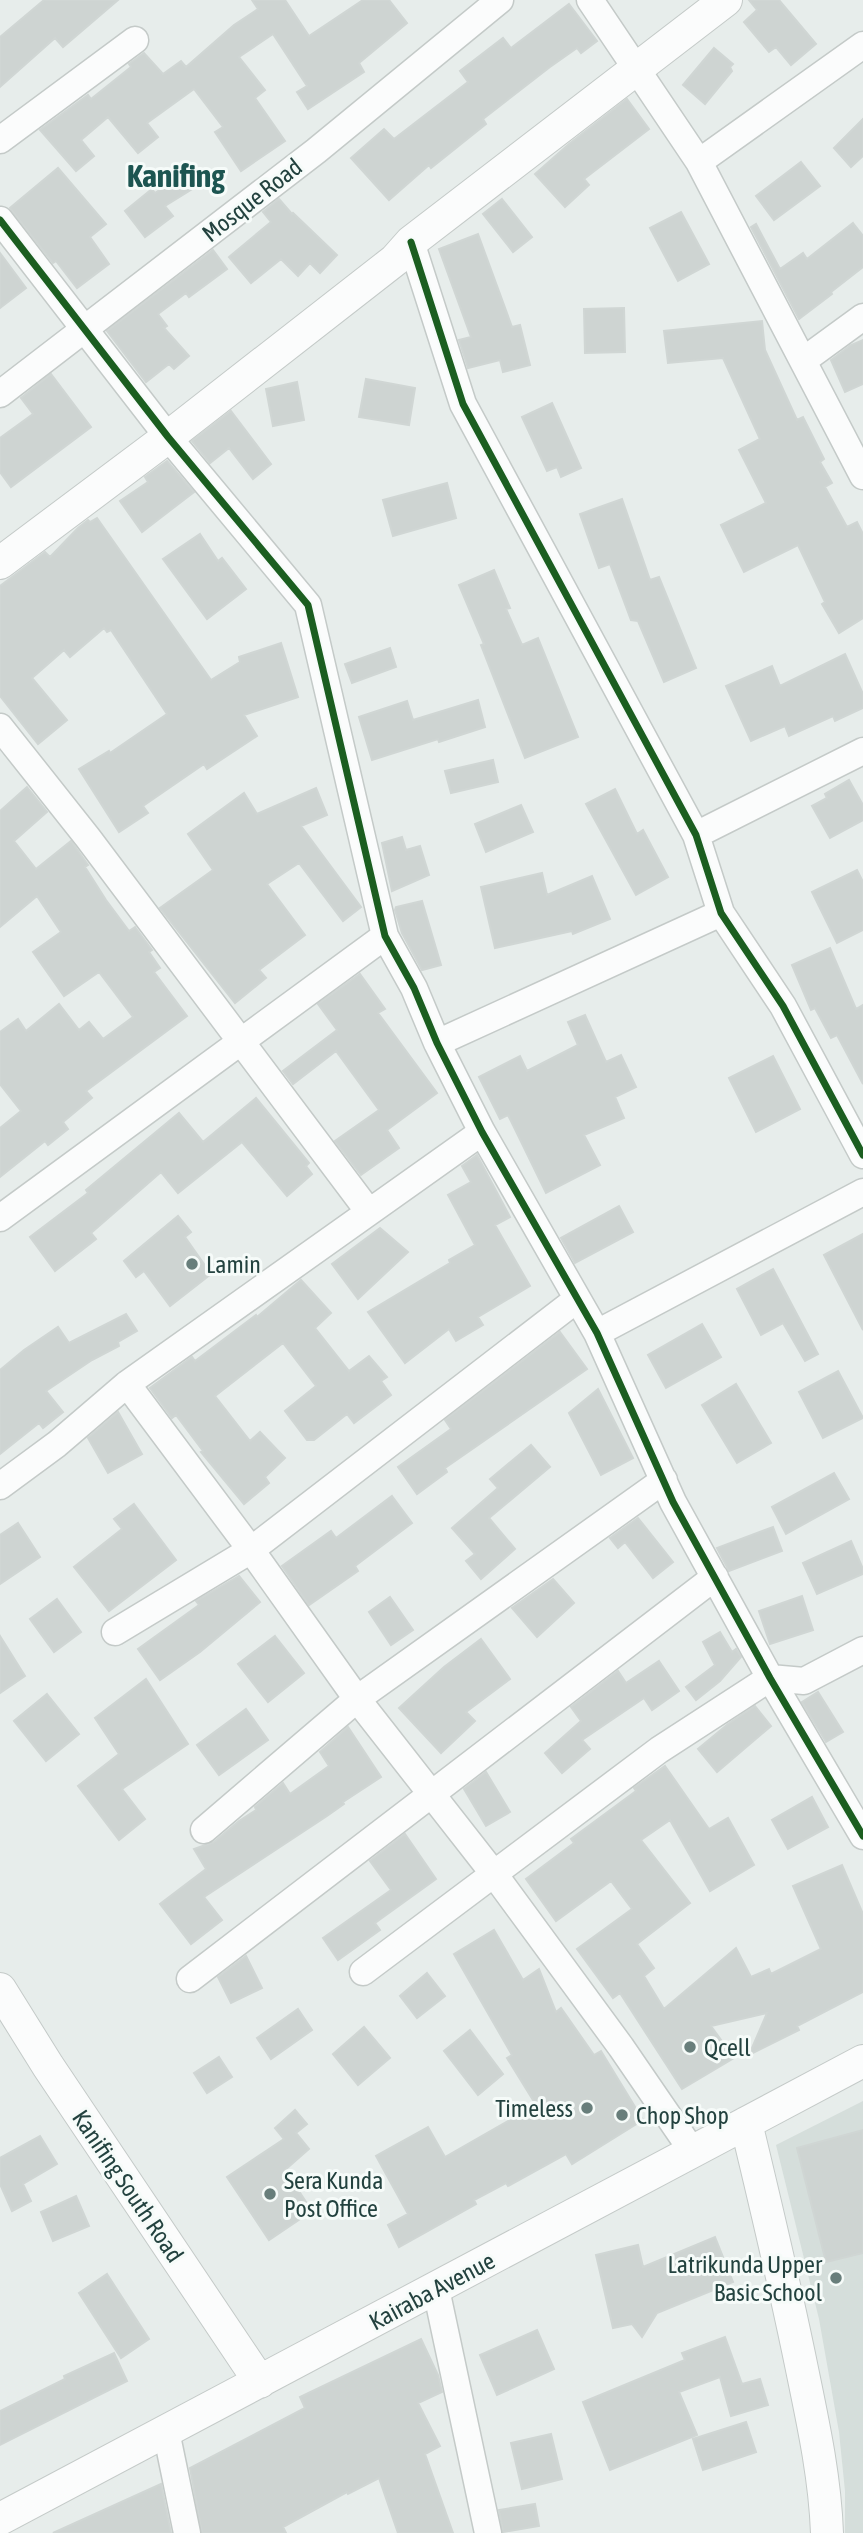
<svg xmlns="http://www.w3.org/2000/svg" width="863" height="2533" font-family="'Asap Condensed',sans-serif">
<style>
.built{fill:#d5dedb}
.building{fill:#ced4d2;stroke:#d0d6d4;stroke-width:2}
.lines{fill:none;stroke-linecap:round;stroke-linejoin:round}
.minor-casing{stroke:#c4cac8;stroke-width:29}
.tertiary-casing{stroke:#c4cac8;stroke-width:34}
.minor{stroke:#fbfcfc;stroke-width:26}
.tertiary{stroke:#fbfcfc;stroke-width:32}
.cycleway-casing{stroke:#f6fbf9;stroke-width:11}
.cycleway{stroke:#1b5e20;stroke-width:7}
.poi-dot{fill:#687e7b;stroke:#f6fbf9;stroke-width:2.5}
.labels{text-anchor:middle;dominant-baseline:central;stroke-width:6;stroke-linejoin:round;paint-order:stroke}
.street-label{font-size:24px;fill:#23423f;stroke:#f6fbf9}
.poi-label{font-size:24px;fill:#23423f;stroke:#f6fbf9;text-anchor:start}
.district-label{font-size:32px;font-weight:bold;fill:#1d5551;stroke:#f6fbf9}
</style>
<rect width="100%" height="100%" fill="#e7edeb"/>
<path class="built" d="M863 2101V2533H845V2491L839 2432 819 2319 776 2145Z"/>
<path class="building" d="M44 0H118L63 47 55 38 0 87V37Z
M252 0H285L309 36 363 0H389L407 23 359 63 364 72 308 109 297 92 307 86 273 34 239 57 265 90 255 98 285 141 241 171 215 132 223 127 194 89 147 123 158 137 138 153 108 117 81 140 94 156 76 171 40 130 88 95 91 99 131 67 129 64 144 53 163 74 181 61 186 67 234 25 258 9Z
M749 0H779L816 44 791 65 776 47 769 52 744 22 757 10Z
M569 4 597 41 581 53 577 48 550 67 483 119 486 124 431 168 429 165 389 200 351 158 384 129 394 139 468 82 460 71 503 38 511 48Z
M714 48 733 64 730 67 732 71 705 104 683 85Z
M627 99 649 129 584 179 589 185 565 207 535 174 569 144Z
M863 119V156L851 167 834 148Z
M801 162 820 186 774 220 756 196Z
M58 168 106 224 90 237 109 264 77 288 56 261 53 263 10 208Z
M185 173 194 188 165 206 173 216 145 237 125 211 152 189 155 193Z
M279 199 292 214 293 213 337 255 320 273 310 263 298 276 281 259 251 283 229 257 271 222 263 212Z
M502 199 532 237 513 252 483 214Z
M681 212 709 264 678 281 650 228Z
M853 223 863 236V267L831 292 832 294 799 319 751 227 756 224 780 269 803 253 807 259Z
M478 234 512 327 520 325 530 365 503 372 500 360 468 368 459 340 471 337 439 249Z
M213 250 227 269 189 297 186 293 158 314 167 326 164 328 189 356 174 369 169 364 146 382 107 331Z
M0 253 26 288 0 308Z
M624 308 625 352 585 353 584 309Z
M762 321 765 350 797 420 803 417 824 459 820 462 832 483 825 487 847 527 857 522 863 534V618L839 633 822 604 825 602 798 545 744 572 721 525 766 503 739 450 760 439 723 358 668 363 664 331Z
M863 340V384L845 392 831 360 851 345Z
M51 374 91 427 11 487 0 472V438L33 414 21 398Z
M366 379 415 388 409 425 359 417Z
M297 382 304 420 273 426 266 389Z
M552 403 581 468 561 477 557 467 547 471 522 417Z
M231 411 271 464 253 479 229 448 210 463 192 441Z
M167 461 194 492 142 532 120 501 148 482 145 477Z
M447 483 456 518 393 536 383 500Z
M622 499 650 580 659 577 696 668 664 682 638 621 631 620 610 564 599 568 580 514Z
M97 518 211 680 240 662 239 657 281 643 298 697 244 715 257 736 207 769 204 764 143 806 148 813 119 832 79 769 109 751 110 753 167 714 111 630 107 632 104 628 70 657 64 650 32 678 67 720 38 744 0 696V586L45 552 50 557 78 528 88 520 90 522Z
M200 534 218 561 222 558 246 589 207 619 163 559Z
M494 570 510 608 506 609 522 645 538 638 578 737 525 758 481 645 484 644 459 585Z
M390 648 396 667 352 683 345 664Z
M845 654 863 694V708L835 721 833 716 789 736 785 726 751 741 726 686 772 666 780 686Z
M478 700 485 727 439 742 438 739 372 760 359 717 407 701 413 720Z
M493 760 498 782 451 793 445 771Z
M849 780 863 805V820L830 838 812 806 827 798 825 794Z
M27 787 47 812 14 841 36 869 71 841 88 865 85 867 106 900 129 931 135 927 152 950 149 952 160 968 154 972 187 1016 86 1091 92 1098 63 1122 68 1129 48 1145 45 1141 0 1177V1128L21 1111 0 1084V1032L18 1019 26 1031 59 1004 79 1030 89 1022 103 1039 133 1017 99 972 64 996 33 952 61 932 37 896 0 927V811Z
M316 788 327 815 301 826 361 907 343 921 299 863 267 884 305 935 259 970 266 978 235 1003 160 908 213 870 188 834 244 793 257 814Z
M615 789 637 834 643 830 668 877 636 895 586 804Z
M521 805 533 832 486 852 475 824Z
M402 837 406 850 420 846 429 875 392 891 382 843Z
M857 870 863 882V930L837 943 812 892Z
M542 873 547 895 592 876 610 919 573 934 572 931 495 948 481 887Z
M422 901 441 965 422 970 402 933 395 910 396 907Z
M830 948 856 1009 863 1005V1084L837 1035 831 1038 815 1008 811 1010 792 965Z
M360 974 385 1009 378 1013 437 1093 387 1130 399 1148 361 1175 335 1141 379 1110 336 1051 293 1084 283 1071 337 1030 318 1004Z
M585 1015 606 1062 621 1055 636 1087 615 1097 624 1118 584 1135 600 1165 546 1193 508 1115 500 1119 479 1077 520 1056 527 1071 578 1045 568 1022Z
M773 1056 800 1109 756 1132 729 1078Z
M256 1098 309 1163 306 1166 312 1174 287 1196 242 1142 178 1193 161 1172 91 1233 96 1239 55 1271 30 1237 88 1193 86 1190 179 1113 203 1142Z
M477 1155 510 1217 495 1225 530 1286 478 1317 483 1325 456 1341 449 1329 405 1363 368 1312 450 1263 449 1260 475 1245 448 1195 471 1182 462 1166Z
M619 1206 633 1232 575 1263 561 1238Z
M178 1216 191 1232 185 1237 211 1274 170 1306 144 1271 136 1277 124 1261Z
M380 1228 408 1252 358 1299 332 1264Z
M863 1234V1330L824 1255Z
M773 1269 818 1354 805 1361 783 1323 761 1335 737 1289Z
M301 1280 331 1313 315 1328 349 1371 369 1356 387 1377 381 1381 391 1395 354 1423 347 1414 314 1440H307L285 1411 316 1386 283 1343 215 1396 250 1441 260 1432 285 1458 265 1477 269 1483 244 1504 201 1452 203 1451 176 1415 172 1418 150 1388 192 1357 195 1361 256 1315 257 1317Z
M126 1314 137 1331 118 1342 119 1346 92 1360 46 1391 63 1412 43 1428 39 1423 0 1454V1370L24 1350 58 1327 69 1343Z
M702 1324 721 1357 666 1388 648 1355Z
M560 1332 587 1369 445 1468 447 1472 417 1494 398 1467 451 1429 445 1420Z
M838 1371 863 1418 823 1438 799 1392Z
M736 1384 771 1443 737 1463 702 1405Z
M598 1389 633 1458 601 1475 569 1413Z
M118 1412 142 1454 108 1473 88 1438Z
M531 1445 550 1467 489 1518 515 1549 481 1579 466 1561 475 1554 452 1528 498 1488 490 1479Z
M834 1473 849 1499 786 1534 772 1507Z
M392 1496 412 1523 355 1566 358 1571 309 1605 282 1566 331 1531 336 1538Z
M134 1504 176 1560 109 1611 74 1567 122 1529 114 1519Z
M638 1518 673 1562 653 1578 625 1542 618 1548 610 1538Z
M18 1523 40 1557 0 1584V1535Z
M773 1527 782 1551 729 1571 717 1548Z
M851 1541 863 1569V1574L817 1594 803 1563Z
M239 1576 260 1602 200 1652 160 1680 138 1649 199 1605 196 1601Z
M553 1579 574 1603 537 1637 512 1608Z
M802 1596 813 1630 770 1644 759 1611Z
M390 1597 413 1630 391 1645 369 1612Z
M57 1599 81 1632 54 1652 30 1619Z
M720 1632 732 1652 736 1649 741 1657 720 1681 696 1700 686 1687 715 1665 703 1642Z
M0 1636 25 1676 0 1693Z
M275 1636 304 1673 268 1702 238 1664Z
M481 1639 510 1679 466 1712 475 1721 441 1753 399 1708 444 1667Z
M659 1661 679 1691 652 1710 644 1698 582 1740 590 1749 562 1773 545 1753 581 1721 571 1707 618 1671 626 1683Z
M146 1679 188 1744 122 1789 145 1819 119 1840 78 1786 119 1754 95 1718Z
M818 1692 843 1732 826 1742 802 1702Z
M47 1694 79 1734 46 1761 14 1721Z
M755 1706 771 1726 717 1772 698 1749 728 1724Z
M246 1709 268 1740 219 1775 197 1745Z
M348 1727 381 1777 343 1802 344 1804 327 1816 204 1897 222 1920 191 1944 160 1904 206 1869 194 1849 214 1842 239 1821 256 1810 255 1807 283 1783 290 1794 329 1766 320 1752Z
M665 1766 709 1829 728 1818 754 1865 710 1891 670 1820 641 1840 690 1903 637 1944 654 1968 644 1976 664 2009 736 1948 751 1977 769 1969 771 1974 821 1949 793 1886 842 1865 863 1914V1992L797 2026 799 2030 749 2055 767 2013 711 2026 734 2058 682 2089 620 1993 613 1998 577 1949 632 1909 611 1881 556 1921 526 1879 574 1843 571 1839 636 1791 634 1788Z
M486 1772 510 1812 486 1826 464 1789Z
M812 1797 828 1827 788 1849 772 1820Z
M405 1834 436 1879 375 1923 380 1930 338 1960 323 1938 391 1890 370 1861Z
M494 1930 523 1980 539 1969 556 2012 561 2008 594 2055 601 2051 643 2120 572 2164 566 2154 508 2186 506 2183 474 2200 476 2204 399 2247 388 2225 408 2214 376 2156 428 2127 445 2157 536 2105 507 2058 512 2055 454 1954Z
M246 1956 262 1988 231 2003 218 1977Z
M427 1973 445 1996 417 2018 400 1996Z
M298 2009 312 2030 271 2059 257 2038Z
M364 2027 390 2058 358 2085 333 2054Z
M470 2030 503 2074 478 2095 444 2051Z
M219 2057 232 2077 207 2093 194 2073Z
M295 2110 307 2124 296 2133 309 2149 285 2170 312 2211 269 2240 227 2177 284 2139 275 2128Z
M863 2130V2253L826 2262 797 2148Z
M40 2136 57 2164 23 2184 31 2201 12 2211 0 2184V2158Z
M76 2196 89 2226 53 2241 41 2212Z
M715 2237 733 2282 657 2313 642 2337 632 2324 613 2328 596 2255 638 2245 643 2267Z
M107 2274 149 2339 121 2358 79 2293Z
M537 2330 554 2369 497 2395 480 2355Z
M725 2337 742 2384 760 2379 768 2405 731 2416 720 2377 679 2392 697 2435 610 2470 583 2402 685 2360 682 2353Z
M421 2339 438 2375 442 2392 418 2403 440 2446 425 2454 453 2533H398L379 2478 348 2494 347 2492 283 2527 286 2533H202L190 2468 305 2408 300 2397Z
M114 2353 127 2381 0 2445V2411L65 2379 64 2376Z
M746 2422 756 2452 703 2470 693 2439Z
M551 2434 562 2479 522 2489 511 2443Z
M161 2484 171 2533H53Z
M535 2504 539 2526 503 2532 499 2510Z"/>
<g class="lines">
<defs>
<path id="minor" d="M590 0 699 162 863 476
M0 140 135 40
M699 162 863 45
M0 220 168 437 308 605 385 936 414 988 437 1043 482 1132 597 1333 673 1502 770 1678 863 1836
M411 242 463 404 696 835 721 913 783 1006 863 1155
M804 360 863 317
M0 394 316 151 500 0
M0 727 88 838 369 1212
M696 835 863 751
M437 1043 721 913
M0 1218 385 936
M597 1333 863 1192
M127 1384 251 1550 357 1699 494 1874 621 2047 693 2152
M0 1486 57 1444 127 1384 482 1132
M115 1632 251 1550 576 1300
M204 1830 357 1699 664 1480
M363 1972 659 1750 770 1678 804 1681 863 1650
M190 1979 715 1577
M436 2289 488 2533
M166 2431 187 2533"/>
<path id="tertiary" d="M0 563 168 437 395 260 411 242 726 0
M0 1989 48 2066 260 2382
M746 2123C766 2206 786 2290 803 2374 814 2427 825 2479 827 2533
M0 2519 863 2061"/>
</defs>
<use href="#minor" class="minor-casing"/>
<use href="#tertiary" class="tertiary-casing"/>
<use href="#minor" class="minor"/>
<use href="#tertiary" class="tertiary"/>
<defs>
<path id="cycleway" d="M0 220 168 437 308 605 385 936 414 988 437 1043 482 1132 597 1333 673 1502 770 1678 863 1836
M411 242 463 404 696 835 721 913 783 1006 863 1155"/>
</defs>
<use href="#cycleway" class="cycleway-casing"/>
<use href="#cycleway" class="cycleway"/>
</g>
<g class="poi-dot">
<circle cx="192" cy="1264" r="7"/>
<circle cx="690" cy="2047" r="7"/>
<circle cx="587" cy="2108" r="7"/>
<circle cx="622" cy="2115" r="7"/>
<circle cx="270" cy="2194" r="7"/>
<circle cx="836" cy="2278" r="7"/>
</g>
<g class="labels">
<g class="street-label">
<text transform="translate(252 200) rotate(-38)">Mosque Road</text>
<text transform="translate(128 2186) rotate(56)">Kanifing South Road</text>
<text transform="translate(432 2291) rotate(-28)">Kairaba Avenue</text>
</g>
<g class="poi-label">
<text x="206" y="1264">Lamin</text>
<text x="704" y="2047">Qcell</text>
<text x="573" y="2108" text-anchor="end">Timeless</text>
<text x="636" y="2115">Chop Shop</text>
<text x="284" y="2180">Sera Kunda<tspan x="284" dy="28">Post Office</tspan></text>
<text x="822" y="2264" text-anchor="end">Latrikunda Upper<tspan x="822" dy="28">Basic School</tspan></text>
</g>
<g class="district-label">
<text x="176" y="175">Kanifing</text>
</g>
</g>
</svg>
